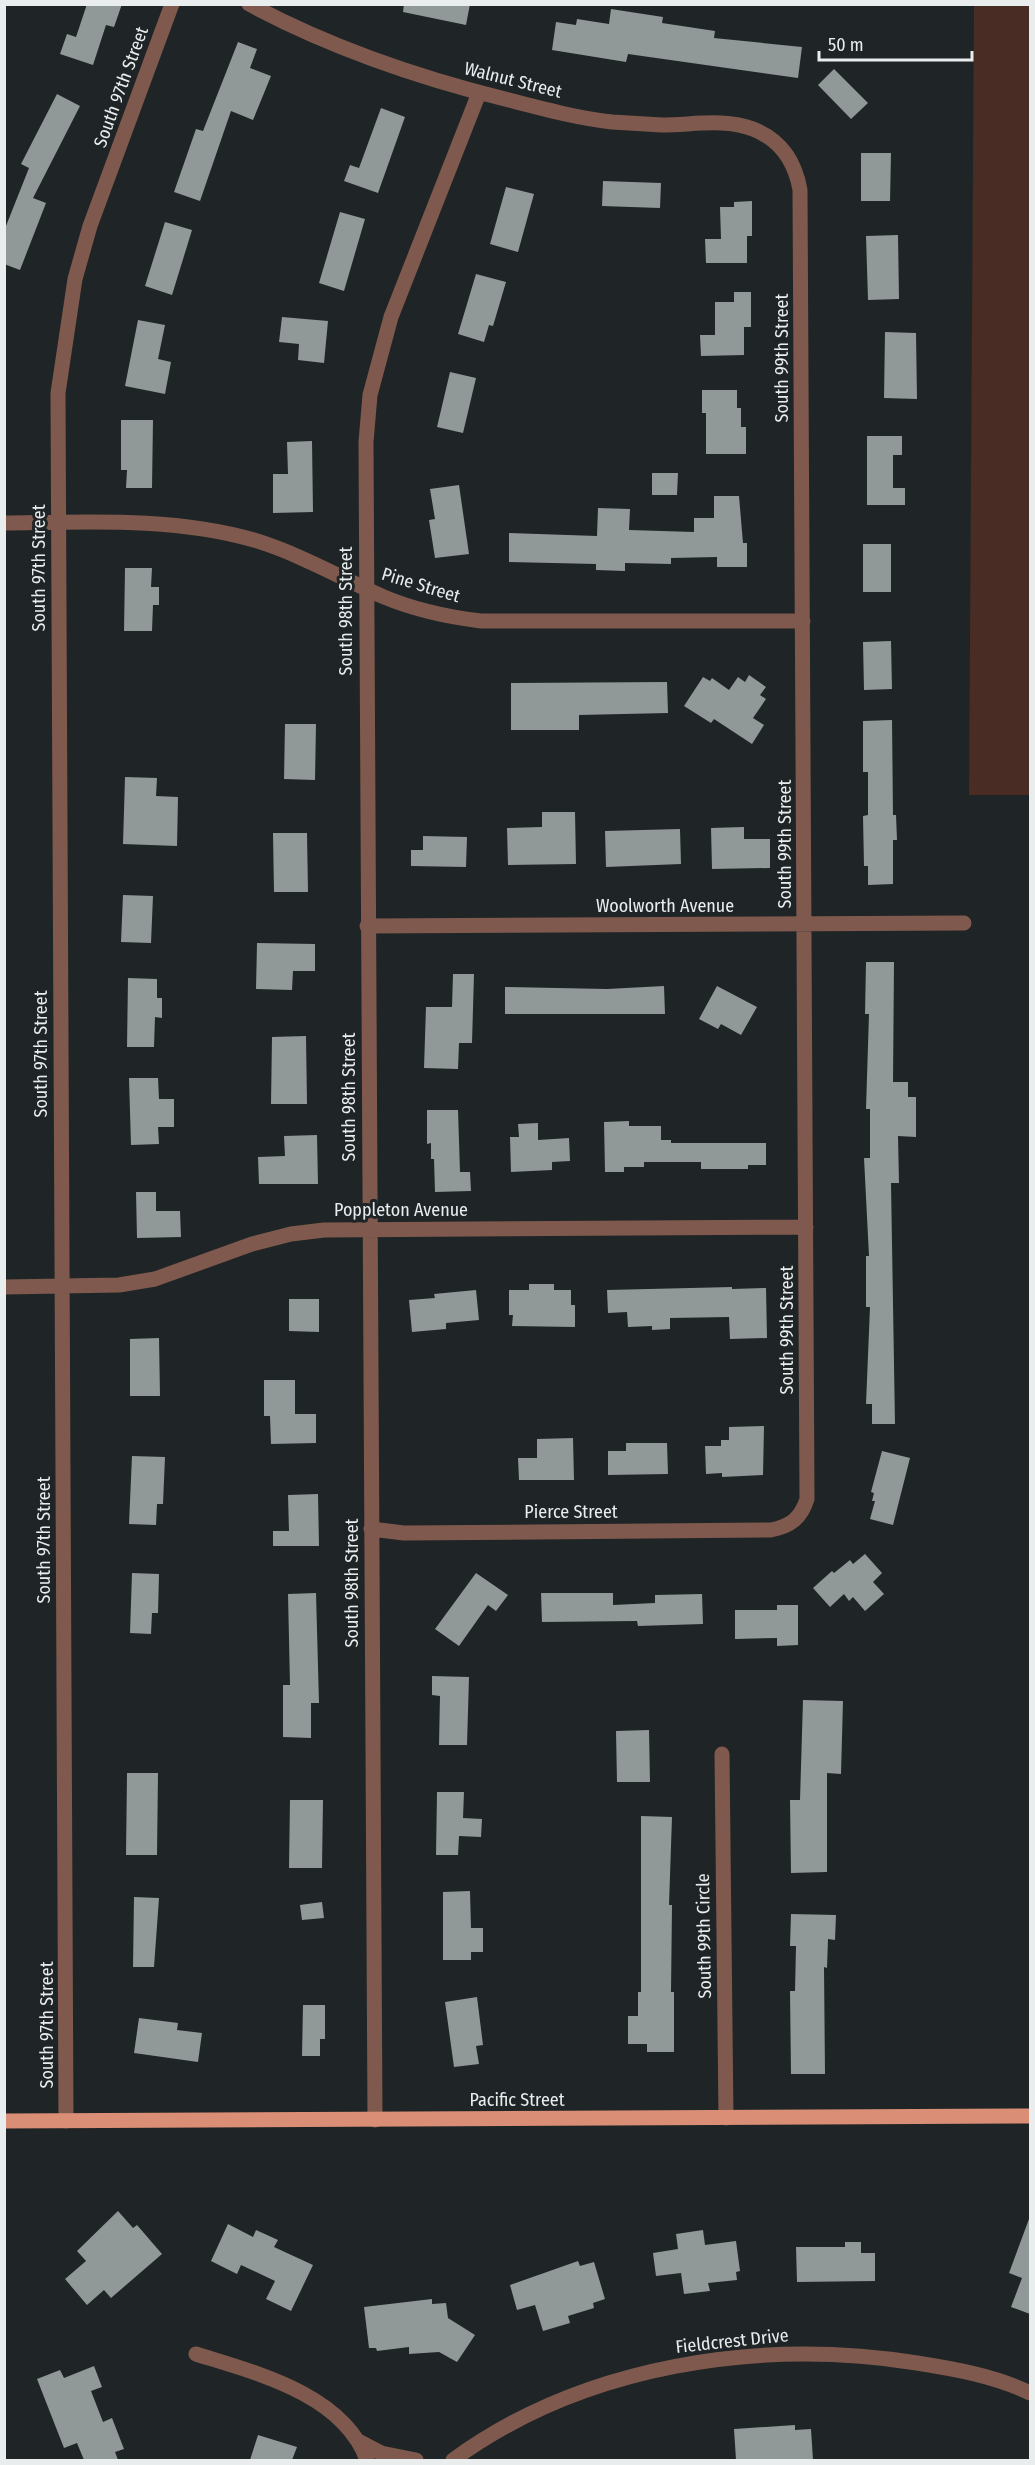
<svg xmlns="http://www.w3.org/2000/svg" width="1035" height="2465" font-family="'Fira Sans Condensed',sans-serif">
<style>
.green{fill:#492c23}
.building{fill:#909898}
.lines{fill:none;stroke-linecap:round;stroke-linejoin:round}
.street{stroke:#7f594d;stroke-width:15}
.primary{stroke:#da8e75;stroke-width:15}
.labels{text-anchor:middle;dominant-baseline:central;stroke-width:6;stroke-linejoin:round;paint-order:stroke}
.street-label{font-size:18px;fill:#e9edee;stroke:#1f2526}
</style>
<rect width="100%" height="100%" fill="#1f2526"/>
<path class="green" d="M974 5H1030V795H969Z"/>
<path class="building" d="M87 4H122L114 27 106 25 93 65 60 54 67 34 76 37Z
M404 4H470L466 25 403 12Z
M611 9 663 17 662 23 715 31 714 38 802 47 798 78 628 54 626 62 552 50 556 22 576 25 577 19 609 24Z
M238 42 257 49 250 68 271 76 253 120 231 111 200 201 174 192 196 129 203 131Z
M834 69 868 103 851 119 818 85Z
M57 94 80 106 33 198 46 203 20 270 4 264V231L29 168 21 164Z
M381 108 405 117 378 193 344 181 350 165 359 168Z
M861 153H891L890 201H861Z
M603 181 661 183 660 208 602 206Z
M506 187 534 194 518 252 490 244Z
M752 201V236H747V263H706L705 239H721L720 207H734V202Z
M340 212 365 219 344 291 319 283Z
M165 222 192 230 172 295 145 286Z
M898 235 899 299 868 300 866 236Z
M476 274 506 282 493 326 489 325 484 342 458 334Z
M734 292H751V327H744V355L701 356 700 335H715V302H734Z
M282 317 328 321 324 363 298 360 299 344 279 342Z
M138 320 165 325 158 359 171 362 165 394 125 386Z
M885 332 916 333 917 399 884 398Z
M450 372 476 378 463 433 437 427Z
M702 390H737V408H741V427H746V454H706V413H702Z
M121 420H153L152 488H126L127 470H121Z
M867 436H902V455H893V488H905V505H867Z
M312 441 313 512 273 513V474H288L287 442Z
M652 473H678L677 495H652Z
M459 485 469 554 435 558 429 520 435 519 430 489Z
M714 496H739L743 543H747V567H717V557L671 558V564L625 563V571L596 570V564L509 562V533L597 536 598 508 630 509 629 530 694 532V518H714Z
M863 544H891V592H863Z
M125 568H152L151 587H159V605H153L152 631H124Z
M891 641 892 689 864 690 863 642Z
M749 675 766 687 760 695 766 699 753 718 764 725 752 744 714 719 711 723 684 706 703 677 710 681 712 678 729 690 738 677 745 682Z
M667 682 668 713 579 715V730H511V683Z
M892 720 893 815H896L897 840H893V884L868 885V866H864L863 816 868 815V772H863V721Z
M285 724H316L315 780 284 779Z
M125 777 157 778 156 796 178 797 177 846 123 844Z
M542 812H575L576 864 508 865 507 828 542 827Z
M744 827V839H770V868L712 869 711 828Z
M680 829 681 864 606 867 605 831Z
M273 833H307L308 892H274Z
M423 836 467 837 466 867 411 866V850H423Z
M123 895 153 896 151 943 121 942Z
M257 943 315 944V971H293L292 990 256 989Z
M866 962H894L893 1082H908V1097H916V1137L898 1136 899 1183H891L895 1424H872V1404H866L870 1307H866V1256H869L864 1158H870V1109H866L869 1014H865Z
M453 974H474L472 1043H459L458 1069 424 1068 426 1007H452Z
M128 978 157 979V998H162V1018L155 1017 154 1047H127Z
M664 986 665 1014H505V987L607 989Z
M717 986 757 1007 741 1035 721 1024 718 1029 699 1019Z
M306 1036 307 1104H271L272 1037Z
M129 1078H158L159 1099H174V1127H158L159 1144 131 1145Z
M427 1110H458L460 1172H470L471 1191 435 1192 434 1159H431V1143L427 1144Z
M629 1121V1126H661V1140H671V1143H766V1165H748V1169H701V1162H644V1167H624V1172H605L604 1122Z
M538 1123V1140L569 1138 570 1161 552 1162V1170L511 1172 510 1137H519L518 1124Z
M317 1135 318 1184H259L258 1157 285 1156 284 1136Z
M136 1192H156V1211H180L181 1237 137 1238Z
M529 1284H554V1290H571V1305H575V1327L512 1326 513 1315H509V1290H529Z
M732 1287V1289L766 1288 767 1338 730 1339 729 1317 670 1318V1329L652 1330V1326L628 1327 627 1312 608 1313 607 1290Z
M476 1290 479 1320 446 1323V1329L412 1332 409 1300 435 1298 434 1294Z
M289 1299H319V1332L289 1331Z
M159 1338 160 1396H130V1339Z
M264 1380H295V1414H316V1443L271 1444 270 1416H264Z
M764 1426 763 1475 722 1477V1473L706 1474 705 1446H721V1440H729V1427Z
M573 1438 574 1480H519L518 1458H537V1439Z
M626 1443H667L668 1474 608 1475V1451H626Z
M882 1451 910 1458 893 1525 870 1519 875 1501H872L874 1493 871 1492Z
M132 1456 165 1457 163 1504H157L156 1525 129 1524Z
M318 1494 319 1546H273V1531H289L288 1495Z
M865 1554 882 1573 873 1582 884 1594 865 1611 853 1597 849 1601 844 1594 830 1607 813 1588 832 1571 834 1573 850 1560 853 1564Z
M132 1573 159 1574 158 1613H152L151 1634 130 1633Z
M476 1573 508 1595 496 1611 488 1605 459 1646 435 1629Z
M316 1593 319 1703H311V1738L283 1737V1685H290L288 1594Z
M541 1593H613V1605L655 1603V1595L702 1594 703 1624 638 1626 637 1621 542 1622Z
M777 1605H798V1645L777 1646V1638L735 1639V1610H777Z
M432 1676 469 1677 467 1745H439L440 1696 432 1695Z
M803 1700 843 1701 841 1774 827 1773V1872L791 1873 790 1800H800Z
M649 1730 650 1782H617L616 1731Z
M127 1773H158L157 1855H126Z
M437 1792H464L463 1818 482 1819 481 1837 459 1836 458 1855H436Z
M290 1800H323L322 1868H289Z
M641 1816 672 1817 669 1905H672L671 1992H674V2052H647V2044H628V2016H638V1992H641Z
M470 1891 471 1928H483V1952H471V1960H443V1892Z
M134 1897 159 1898 154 1967H133Z
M322 1902 324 1918 302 1920 300 1905Z
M791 1914 836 1915 835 1940 828 1939 827 1968 824 1967 825 2074H791L790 1991H795L796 1946H790Z
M477 1997 483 2045 476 2046 479 2064 454 2067 445 2002Z
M303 2005H325V2039H320V2056H302Z
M139 2018 178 2023 177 2030 202 2033 198 2062 134 2053Z
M118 2211 133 2228 137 2225 162 2254 111 2298 104 2290 87 2305 65 2279 86 2261 77 2251Z
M1029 2219 1030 2220V2314L1011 2307 1022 2278 1009 2273Z
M228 2224 253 2237 256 2230 278 2240 274 2247 313 2265 291 2311 266 2299 275 2281 241 2265 237 2274 211 2261Z
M703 2230 705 2245 736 2241 740 2271 736 2272 737 2280 708 2283 710 2291 684 2294 681 2273 656 2276 653 2253 678 2249 676 2234Z
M845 2242H861V2253H875V2281L797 2282 796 2247H845Z
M578 2261 580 2266 594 2262 605 2299 593 2303 594 2308 568 2316 570 2323 543 2331 535 2305 517 2310 510 2285Z
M432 2299V2304L446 2303 448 2318 475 2335 457 2362 439 2352 409 2354V2347L377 2351 376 2348H369L364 2307Z
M94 2366 102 2387 91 2391 103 2422 112 2418 124 2449 115 2452 118 2460H84L77 2443 64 2448 37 2379 60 2370 64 2378Z
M795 2425V2430L811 2429 813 2460H736L734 2429Z
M258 2435 297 2447 292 2460H250Z"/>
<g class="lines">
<path class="street" d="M249 4C331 48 416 77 505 99 540 108 576 118 612 122 629 123 646 124 662 125 692 125 725 118 753 129 781 140 795 161 800 190L807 1499C801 1518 791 1526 771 1530L404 1533 371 1529
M4 523C88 522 174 517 254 540 300 554 341 578 384 597 415 610 448 617 481 621H803
M367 926 964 923
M4 1287 119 1285 155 1279 252 1244 291 1234 324 1230 806 1227
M722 1754 726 2118
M375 2120 366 442 370 395 391 317 479 93
M66 2121 58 393 75 279 90 226 172 4
M196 2354C256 2373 343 2394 367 2460
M360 2442 381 2453 416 2460
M453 2460C583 2365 759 2338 917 2363 955 2369 995 2376 1030 2393"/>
<path class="primary" d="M4 2121 1030 2116"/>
</g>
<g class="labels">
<g class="street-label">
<text transform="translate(513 80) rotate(14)">Walnut Street</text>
<text transform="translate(121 87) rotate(-70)">South 97th Street</text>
<text transform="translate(782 358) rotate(-90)">South 99th Street</text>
<text transform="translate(39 568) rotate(-90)">South 97th Street</text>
<text transform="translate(421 585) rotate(17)">Pine Street</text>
<text transform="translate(346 611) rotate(-90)">South 98th Street</text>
<text transform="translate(785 844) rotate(-90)">South 99th Street</text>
<text x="665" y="906">Woolworth Avenue</text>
<text transform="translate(41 1054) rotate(-90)">South 97th Street</text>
<text transform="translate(349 1097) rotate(-90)">South 98th Street</text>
<text x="401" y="1210">Poppleton Avenue</text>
<text transform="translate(787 1330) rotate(-90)">South 99th Street</text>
<text x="571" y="1512">Pierce Street</text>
<text transform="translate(44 1540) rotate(-90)">South 97th Street</text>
<text transform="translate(352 1583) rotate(-90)">South 98th Street</text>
<text transform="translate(704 1936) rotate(-91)">South 99th Circle</text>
<text transform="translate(47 2025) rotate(-90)">South 97th Street</text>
<text x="517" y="2100">Pacific Street</text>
<text transform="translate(732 2341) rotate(-6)">Fieldcrest Drive</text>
</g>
</g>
<rect width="1035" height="2465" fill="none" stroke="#e9edee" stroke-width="12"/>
<path d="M819 51v9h153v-9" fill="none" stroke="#e9edee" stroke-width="3"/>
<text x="828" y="51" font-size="18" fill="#e9edee" stroke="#1f2526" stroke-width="4.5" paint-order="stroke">50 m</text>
</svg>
